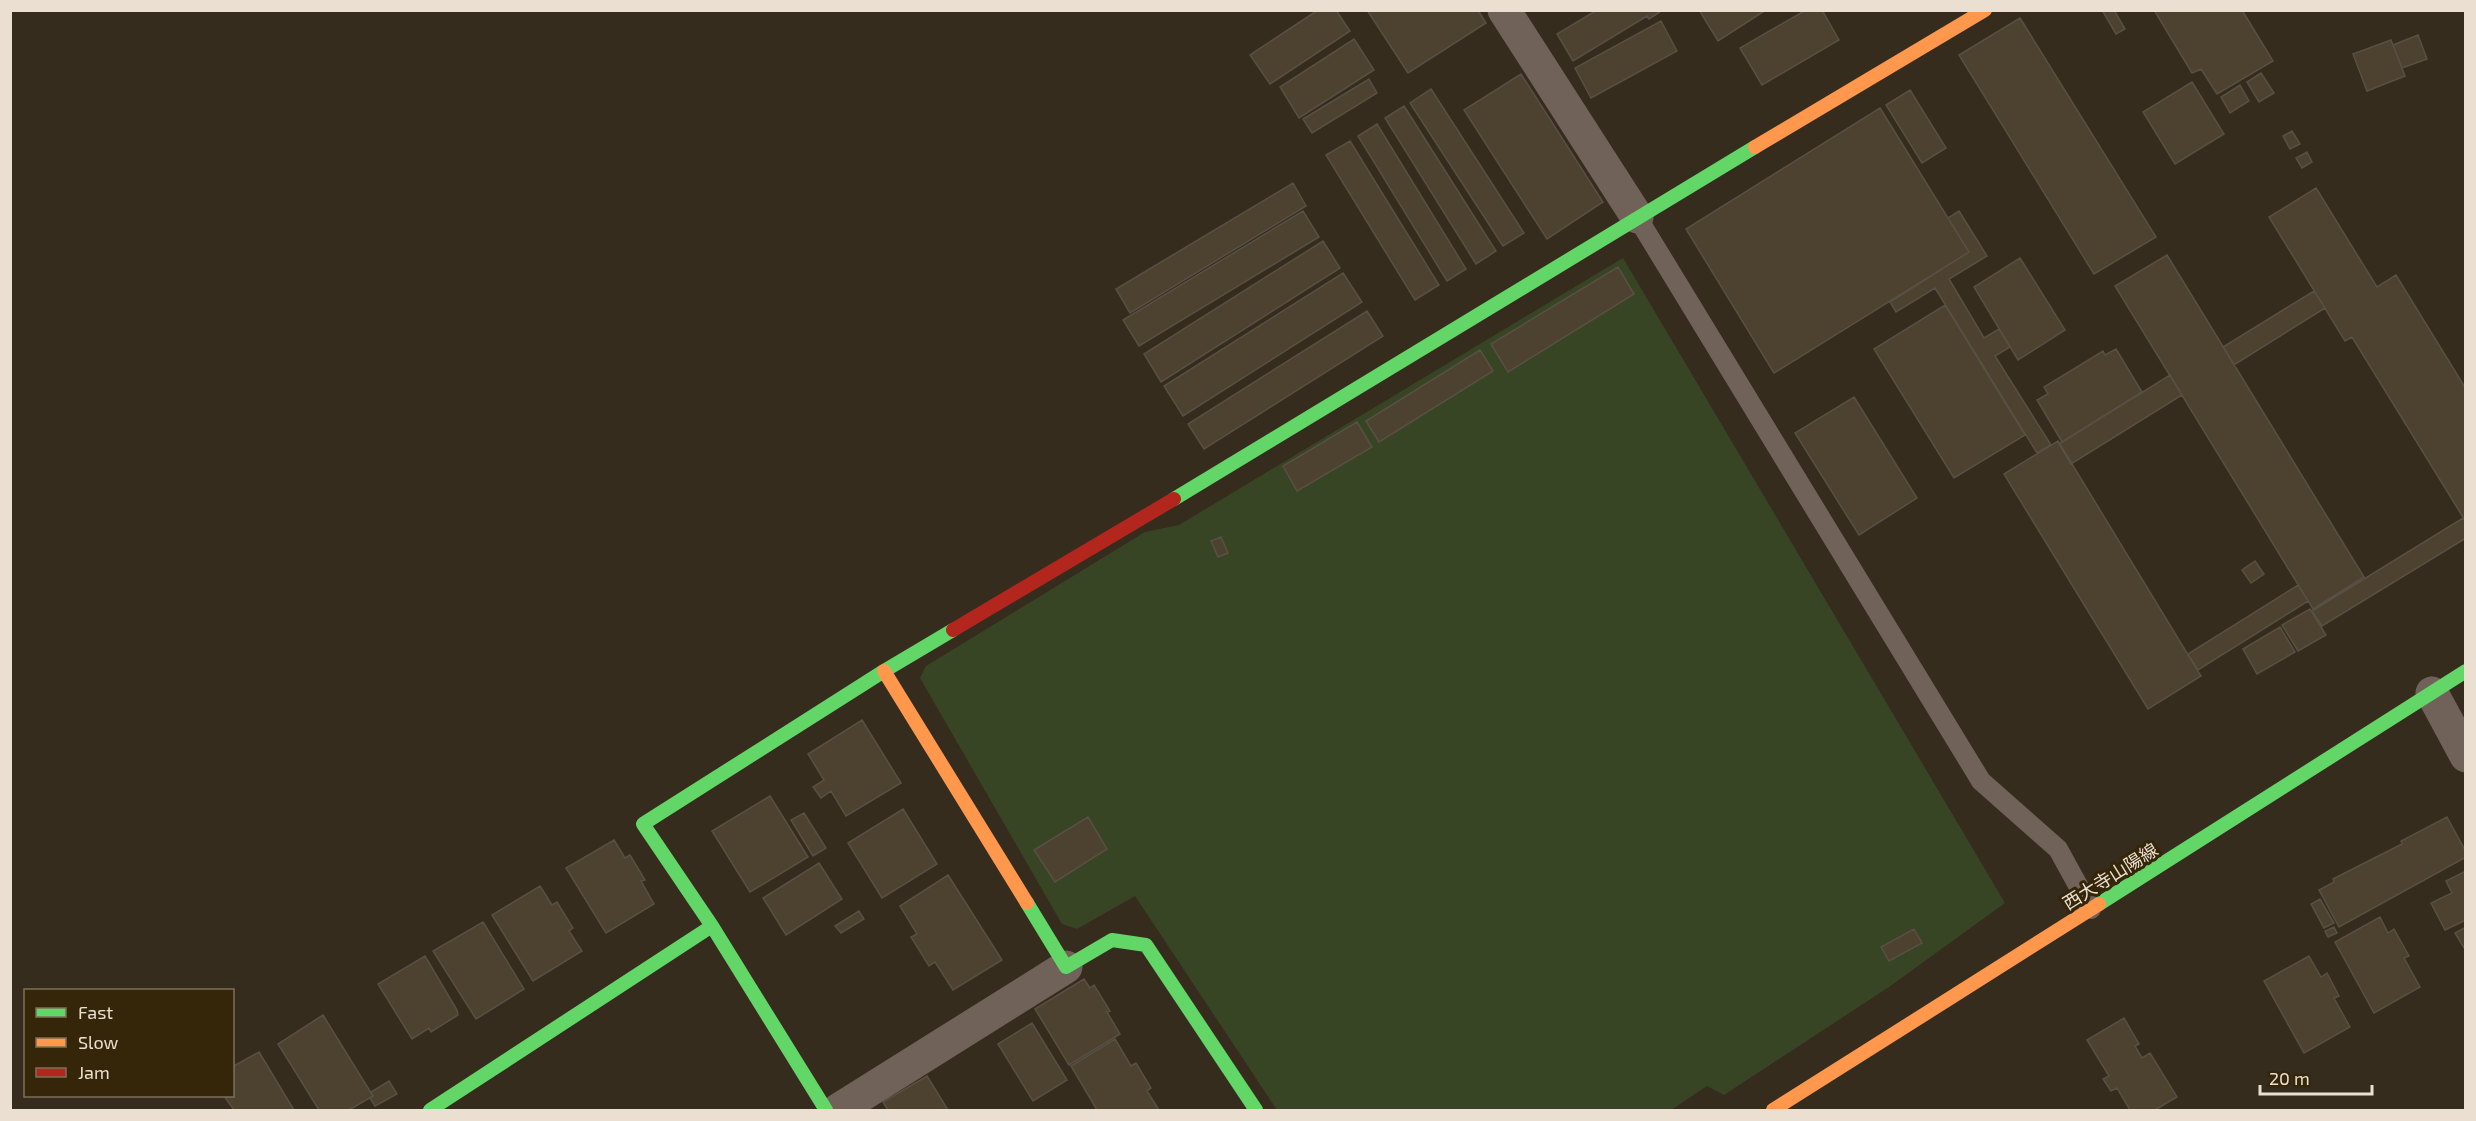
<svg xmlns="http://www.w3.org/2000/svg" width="2476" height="1121" font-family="'Exo 2','Noto Sans JP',sans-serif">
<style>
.green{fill:#374525}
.building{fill:#4d4230;stroke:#585044;stroke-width:1.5}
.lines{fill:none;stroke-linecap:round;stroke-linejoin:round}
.lane{stroke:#706159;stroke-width:20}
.street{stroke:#706159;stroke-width:33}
.fast{stroke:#63d668;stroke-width:14}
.slow{stroke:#ff974d;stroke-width:14}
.jam{stroke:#b3261e;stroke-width:14}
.labels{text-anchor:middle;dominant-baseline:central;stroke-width:6;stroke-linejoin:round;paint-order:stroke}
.street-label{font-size:18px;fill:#eadfd0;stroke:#352509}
</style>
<rect width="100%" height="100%" fill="#352c1e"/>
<path class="green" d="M1623 258 2005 903 1889 987 1724 1095 1707 1086 1671 1110H1277L1135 896 1077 929 1062 924 920 678 926 666 1145 532 1179 525Z"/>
<path class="building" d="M1318 10H1336L1350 31 1270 84 1250 55Z
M1367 10H1478L1486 23 1408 73Z
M1597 10H1663L1649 19 1647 16 1573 61 1557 34Z
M1699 10H1766L1718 41Z
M1806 10H1822L1839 40 1762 85 1740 48Z
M2102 10H2114L2125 29 2116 34Z
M2154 10H2242L2273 61 2217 94 2201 69 2192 73Z
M2020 18 2156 237 2094 274 1959 55Z
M1661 21 1677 51 1591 98 1575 68Z
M2418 35 2427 59 2402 68 2393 45Z
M1354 39 1374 70 1299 118 1280 87Z
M2391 40 2405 76 2367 91 2353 54Z
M2261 73 2274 93 2259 102 2247 82Z
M1521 74 1603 202 1547 239 1464 110Z
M1369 79 1377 93 1312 133 1303 119Z
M2192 82 2224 134 2175 164 2143 112Z
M2240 85 2249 101 2230 113 2221 97Z
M1431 89 1524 233 1503 246 1410 103Z
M1910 90 1946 148 1922 163 1886 105Z
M1404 106 1496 251 1476 264 1385 118Z
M1880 108 1969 252 1774 373 1686 229Z
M1377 124 1466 269 1447 281 1358 136Z
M2292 131 2300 144 2290 149 2283 136Z
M1350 141 1439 285 1415 300 1326 155Z
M2307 152 2312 162 2302 168 2296 158Z
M1293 183 1306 206 1130 313 1116 289Z
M2316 188 2377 287 2396 275 2466 389V522L2352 337 2345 341 2269 217Z
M1303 211 1319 237 1139 346 1123 320Z
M1959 211 1987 256 1949 279 1984 338 1999 329 2010 347 1995 356 2051 445 2037 453 1935 288 1896 312 1890 302 1969 252 1948 218Z
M1323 241 1340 268 1161 382 1144 354Z
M2167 255 2364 577 2313 609 2115 286Z
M2020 258 2065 330 2018 360 1974 287Z
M1618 267 1634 294 1508 372 1491 344Z
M1343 273 1362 302 1183 416 1164 386Z
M2314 291 2325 308 2234 365 2223 347Z
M1945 305 2025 435 1954 478 1874 349Z
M1367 311 1383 336 1204 449 1188 424Z
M2116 349 2142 392 2062 442 2037 400 2048 394 2044 387 2103 351 2105 355Z
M1480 350 1493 371 1379 442 1366 421Z
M2170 375 2182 395 2071 464 2059 444Z
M1854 397 1917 498 1859 535 1795 433Z
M1357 422 1372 447 1297 491 1283 466Z
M2058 441 2201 676 2148 709 2004 474Z
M2463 518 2466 522V538L2322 626 2312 611Z
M1221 537 1228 553 1218 557 1211 541Z
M2255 561 2264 574 2251 583 2242 570Z
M2298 585 2308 601 2198 670 2188 654Z
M2310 609 2326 635 2298 651 2282 625Z
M2280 627 2295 652 2257 674 2243 649Z
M862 720 901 783 846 816 831 791 821 798 813 787 824 780 808 754Z
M770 796 808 857 750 892 712 831Z
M903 809 937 864 882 898 848 843Z
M804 813 826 848 813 856 791 820Z
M1088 817 1107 849 1055 882 1034 850Z
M2447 817 2466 852V857L2339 927 2319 890 2334 882 2333 879 2402 844 2401 841Z
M614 840 625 858 630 855 645 880 641 881 654 904 606 933 566 868Z
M819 863 842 899 786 935 763 898Z
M2466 871V920L2445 930 2431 903 2452 893 2446 881Z
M948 875 1002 960 953 990 935 962 929 966 911 937 917 934 900 906Z
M540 886 552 905 557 902 573 928 569 931 582 951 533 981 492 915Z
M2320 899 2334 923 2324 928 2311 904Z
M859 911 864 919 841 933 835 926Z
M2380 917 2388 933 2394 929 2409 956 2404 958 2420 987 2374 1013 2335 942Z
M483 922 524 989 476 1019 433 951Z
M2334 927 2337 933 2328 937 2325 931Z
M2466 927V951L2455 933Z
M1914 929 1922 943 1889 961 1881 947Z
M425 956 457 1010 458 1015 431 1032 429 1028 412 1039 378 984Z
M2309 956 2321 977 2327 973 2339 996 2334 998 2350 1027 2304 1053 2264 981Z
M1084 979 1090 988 1094 985 1110 1011 1107 1012 1120 1034 1069 1065 1035 1009Z
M323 1015 373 1096 349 1110H319L278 1044Z
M2124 1018 2139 1044 2135 1046 2142 1058 2150 1053 2177 1097 2155 1110H2130L2117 1088 2111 1091 2103 1079 2109 1076 2087 1040Z
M1032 1023 1067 1080 1033 1101 998 1044Z
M1115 1039 1131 1066 1136 1063 1151 1088 1147 1091 1159 1110H1097L1071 1066Z
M259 1052 294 1110H234L224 1096H232V1067Z
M927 1076 948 1110H888L883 1102Z
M389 1081 397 1094 375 1106 370 1098 373 1096 371 1092Z"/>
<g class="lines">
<path class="lane" d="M1637 217 1981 781 2058 849 2091 909"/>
<path class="street" d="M1504 10 1637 217
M2432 693 2466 756
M838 1110 1066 967"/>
<path class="fast" d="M1174 499 1755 147
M1027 903 1066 967 1112 940 1146 945 1256 1110
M2099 904 2466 671
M430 1110 712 926
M826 1110 712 926 643 824 884 671 953 630"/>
<path class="slow" d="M1755 147 1985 10
M884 671 1027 903
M1773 1110 2099 904"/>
<path class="jam" d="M953 630 1174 499"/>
</g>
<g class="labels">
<g class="street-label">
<text transform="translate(2110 876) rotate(-32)">西大寺山陽線</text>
</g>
</g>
<rect width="2476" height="1121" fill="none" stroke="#eadfd0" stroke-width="24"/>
<rect x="24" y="989" width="210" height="108" fill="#352509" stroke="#7d6f59" stroke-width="1.5"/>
<rect x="36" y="1008" width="30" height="9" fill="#63d668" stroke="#7d6f59" stroke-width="1.5"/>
<text x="78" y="1019" font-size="18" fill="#eadfd0">Fast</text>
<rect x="36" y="1038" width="30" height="9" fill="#ff974d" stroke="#7d6f59" stroke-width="1.5"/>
<text x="78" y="1049" font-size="18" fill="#eadfd0">Slow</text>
<rect x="36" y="1068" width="30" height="9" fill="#b3261e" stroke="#7d6f59" stroke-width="1.5"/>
<text x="78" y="1079" font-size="18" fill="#eadfd0">Jam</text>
<path d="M2260 1085v9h112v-9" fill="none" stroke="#eadfd0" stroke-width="3"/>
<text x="2269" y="1085" font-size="18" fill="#eadfd0" stroke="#352509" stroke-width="4.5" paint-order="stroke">20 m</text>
</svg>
